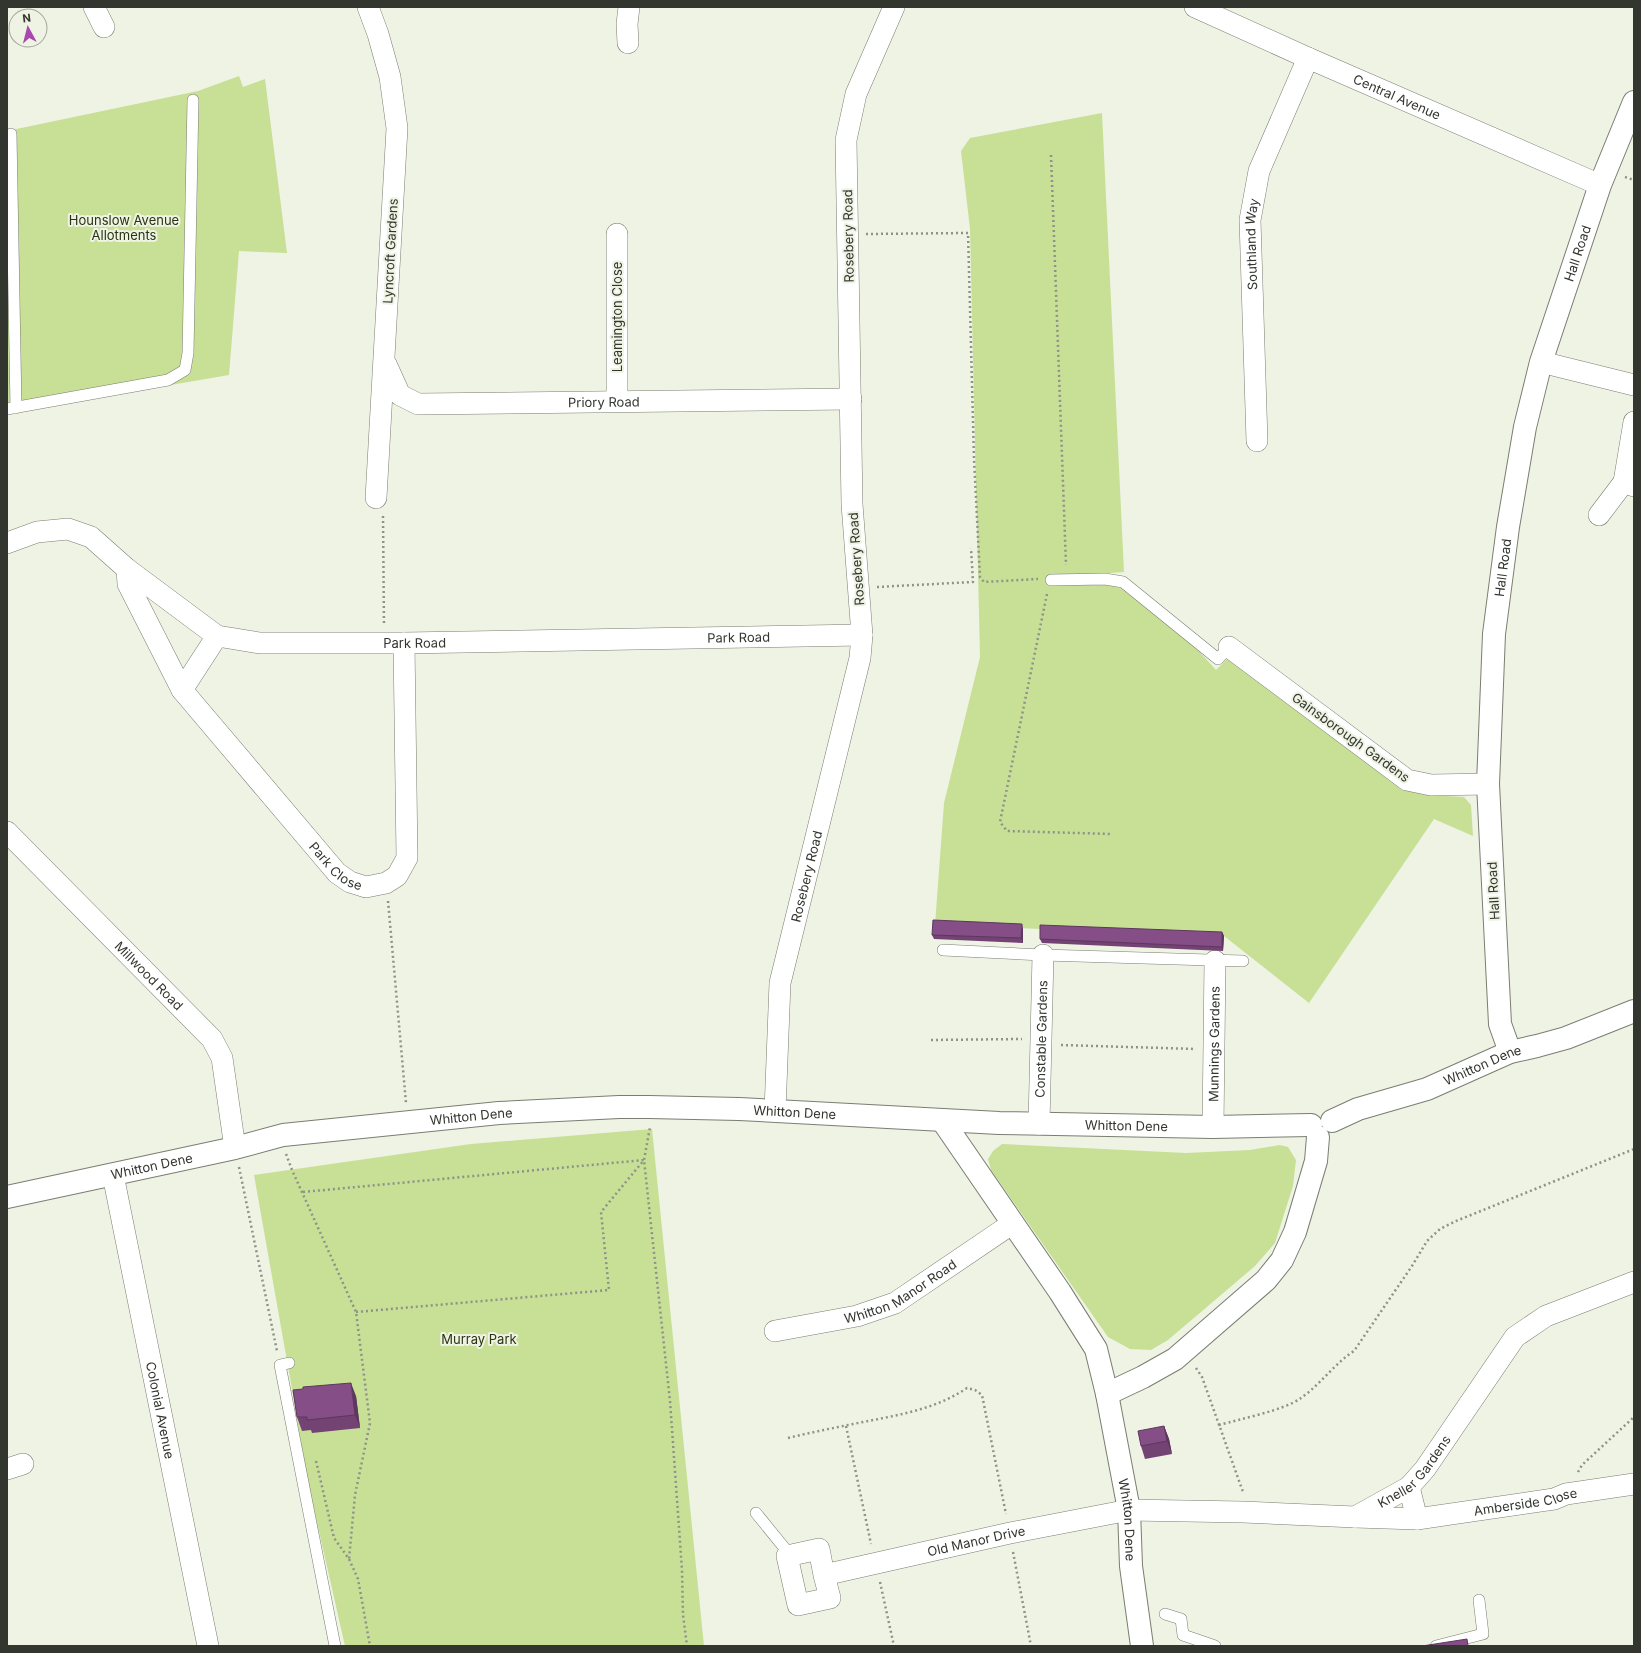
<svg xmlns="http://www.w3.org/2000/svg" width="1641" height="1653" font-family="Inter,sans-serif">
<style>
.green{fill:#c8df96}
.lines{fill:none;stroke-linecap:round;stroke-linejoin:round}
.service-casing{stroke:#797e71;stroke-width:12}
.minor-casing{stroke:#797e71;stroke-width:22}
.tertiary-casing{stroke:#797e71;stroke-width:24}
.path{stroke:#8f9288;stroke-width:2.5;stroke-dasharray:2 3;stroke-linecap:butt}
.service{stroke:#fff;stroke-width:11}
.minor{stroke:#fff;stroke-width:21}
.tertiary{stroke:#fff;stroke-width:22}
.wall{fill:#724373}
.shaded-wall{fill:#5d375e}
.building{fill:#854e86;stroke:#5d375e}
.labels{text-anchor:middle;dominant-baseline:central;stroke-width:4;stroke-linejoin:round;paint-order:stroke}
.street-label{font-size:13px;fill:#33352f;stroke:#eef3e4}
.park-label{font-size:13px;fill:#2a3412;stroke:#eef3e4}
</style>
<rect width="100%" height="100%" fill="#eef3e4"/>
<path class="green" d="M239 76 243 87 265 79 287 253 239 251 229 375 7 413V131L198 91Z
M1102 113 1124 572 1055 577 1109 584 1122 589 1189 640 1216 670 1228 658 1401 789 1428 795 1464 797 1471 805 1473 836 1434 819 1309 1003 1224 936 935 925 944 803 980 657 970 229 961 151 970 138Z
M652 1129 704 1646H345L306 1474 292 1389 254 1175 471 1144Z
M1002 1144 1186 1153 1250 1150 1280 1145 1288 1147 1296 1160 1293 1186 1275 1243 1255 1266 1168 1340 1151 1350 1130 1349 1108 1337 991 1170 988 1159 993 1151Z"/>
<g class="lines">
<defs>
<path id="service" d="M11 134 16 408
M7 409 168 380 185 370 188 353 193 100
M1051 580 1105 579 1123 582 1218 659 1229 647
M943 950 1043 955 1243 961
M289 1363 280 1365 335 1646
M756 1513 791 1556
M1165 1614 1181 1619 1183 1635 1215 1646
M1436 1646 1483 1634 1479 1600"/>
<g id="minor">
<path d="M94 7 104 27"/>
<path d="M368 7 378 34 390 77 397 128 376 498"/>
<path id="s1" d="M1195 7 1308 58 1600 185"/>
<path d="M628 43 627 24 629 7"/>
<path d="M617 234V401"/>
<path d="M1541 362 1634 385"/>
<path id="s2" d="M386 364 400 395 418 404 851 399"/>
<path id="s3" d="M1257 441 1250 220 1259 171 1308 58"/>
<path d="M1624 482 1634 422"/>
<path d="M1599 515 1624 482 1634 486"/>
<path id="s4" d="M7 543 37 532 68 529 91 537 127 569 217 636 260 643H404L862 635"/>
<path d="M127 569 128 584 182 690"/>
<path id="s5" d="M217 636 182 690 337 873 350 882 366 887 386 883 397 876 407 858 404 643"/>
<path d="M1229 647 1407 780 1431 785 1488 784"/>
<path id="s6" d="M7 832 212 1039 222 1058 235 1148"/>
<path id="s7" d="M775 1111 780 983 860 658 862 635 852 504 846 140 856 94 894 7"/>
<path id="s8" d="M1039 1124 1043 955"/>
<path id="s9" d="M1213 1127 1215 961"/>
<path id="s10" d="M113 1175 208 1646"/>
<path id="s11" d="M775 1331 857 1316 895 1303 1013 1223"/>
<path d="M7 1469 23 1464"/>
<path id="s12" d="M1409 1487 1417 1519 1554 1499 1566 1494 1634 1484"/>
<path d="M1355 1517 1417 1519"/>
<path id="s13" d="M824 1575 819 1549 787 1556 798 1605 830 1598 824 1575 1010 1533 1129 1510 1243 1512 1355 1517 1409 1487 1425 1469 1515 1337 1546 1316 1634 1282"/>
</g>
<g id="tertiary">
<path id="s14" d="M1510 1052 1500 1024 1488 784 1494 634 1508 527 1525 427 1541 362 1600 185 1634 102"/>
<path id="s15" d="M942 1120 1060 1292 1096 1349 1107 1394 1129 1510 1131 1566 1142 1646"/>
<path id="s16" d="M1332 1121 1358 1109 1427 1089 1510 1052 1537 1046 1566 1038 1634 1011"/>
<path id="s17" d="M7 1197 235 1148 283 1135 499 1113 619 1107H649L739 1109 999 1123 1213 1127 1311 1125"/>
<path d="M1107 1394 1143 1377 1175 1359 1266 1280 1282 1260 1295 1232 1316 1161 1318 1137"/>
</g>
</defs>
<use href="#service" class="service-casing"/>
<use href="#minor" class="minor-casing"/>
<use href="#tertiary" class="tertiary-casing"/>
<path class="path" d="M1051 155 1066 565
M1625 177 1634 180
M866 234 968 233 974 459 980 577 984 582 1038 579
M383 516 384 625
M877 587 973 582 971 548
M1047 594 1000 822 1007 831 1112 834
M388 901 406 1103
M931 1040 1022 1039
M1061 1045 1196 1049
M286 1154 292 1170 356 1312 370 1423 355 1495 349 1559
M239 1167 277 1351
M303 1192 644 1160 670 1401 682 1570 683 1615 687 1646
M356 1312 609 1290 601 1212 644 1160 650 1127
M1196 1368 1202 1377 1243 1492
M1219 1425C1240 1419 1285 1410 1301 1398 1321 1384 1334 1364 1354 1351L1412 1266 1427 1241 1440 1229 1456 1221 1634 1149
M846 1426 871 1544
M788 1438C813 1432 838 1427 863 1422 899 1415 936 1409 967 1388L975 1390 982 1395 1006 1514
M316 1461 334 1538 349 1559 358 1579 370 1646
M1578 1472 1582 1465 1634 1417
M1013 1552 1031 1646
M880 1582 894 1646"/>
<use href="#service" class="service"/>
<use href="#minor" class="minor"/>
<use href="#tertiary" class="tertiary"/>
</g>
<path class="wall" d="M1023 929V943L934 939 932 935Z
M1222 932 1224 936 1223 951 1042 943 1040 939Z
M356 1396 360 1428 312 1433 311 1430 302 1431 297 1417Z
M1164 1426 1169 1439 1172 1454 1145 1459 1141 1446Z"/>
<path class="shaded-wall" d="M1022 924 1023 929V943L1021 938Z
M1222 932 1224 936 1223 951 1222 947Z
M351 1383 356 1396 360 1428 355 1415Z
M1164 1426 1169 1439 1172 1454 1167 1441Z"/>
<path class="building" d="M933 920 1022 924 1021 938 932 935Z
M1040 925 1222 932V947L1040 939Z
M351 1383 355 1415 307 1420V1417H297L293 1390 303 1389V1387Z
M1164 1426 1167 1441 1141 1446 1138 1431Z
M1467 1639 1468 1646H1422Z"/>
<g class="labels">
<g class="street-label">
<text stroke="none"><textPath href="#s1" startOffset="221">Central Avenue</textPath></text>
<text transform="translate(848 236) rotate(-91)">Rosebery Road</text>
<text stroke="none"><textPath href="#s3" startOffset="197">Southland Way</textPath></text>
<text transform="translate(390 251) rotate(-87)">Lyncroft Gardens</text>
<text stroke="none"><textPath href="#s14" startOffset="811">Hall Road</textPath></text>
<text transform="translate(617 317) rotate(-90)">Leamington Close</text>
<text stroke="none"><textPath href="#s2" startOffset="240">Priory Road</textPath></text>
<text transform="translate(856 559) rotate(-94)">Rosebery Road</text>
<text stroke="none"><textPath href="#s14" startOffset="487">Hall Road</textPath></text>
<text stroke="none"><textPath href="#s4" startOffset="770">Park Road</textPath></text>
<text stroke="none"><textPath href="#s4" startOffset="446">Park Road</textPath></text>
<text transform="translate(1351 737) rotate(36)">Gainsborough Gardens</text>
<text stroke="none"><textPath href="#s5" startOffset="299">Park Close</textPath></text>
<text stroke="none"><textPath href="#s7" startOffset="238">Rosebery Road</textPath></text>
<text transform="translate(1493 891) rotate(-93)">Hall Road</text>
<text stroke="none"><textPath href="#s6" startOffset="202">Millwood Road</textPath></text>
<text stroke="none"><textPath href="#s8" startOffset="85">Constable Gardens</textPath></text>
<text stroke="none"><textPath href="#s9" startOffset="83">Munnings Gardens</textPath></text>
<text stroke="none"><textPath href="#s16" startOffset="161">Whitton Dene</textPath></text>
<text stroke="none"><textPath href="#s17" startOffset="796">Whitton Dene</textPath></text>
<text stroke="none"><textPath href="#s17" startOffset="472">Whitton Dene</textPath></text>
<text stroke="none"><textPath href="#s17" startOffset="1128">Whitton Dene</textPath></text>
<text stroke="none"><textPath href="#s17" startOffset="148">Whitton Dene</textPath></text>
<text stroke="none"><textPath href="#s11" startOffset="133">Whitton Manor Road</textPath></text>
<text stroke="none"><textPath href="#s10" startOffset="240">Colonial Avenue</textPath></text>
<text stroke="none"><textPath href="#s13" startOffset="780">Kneller Gardens</textPath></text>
<text stroke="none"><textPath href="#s12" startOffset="143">Amberside Close</textPath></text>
<text stroke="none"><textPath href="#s15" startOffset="450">Whitton Dene</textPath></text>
<text stroke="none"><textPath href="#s13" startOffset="322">Old Manor Drive</textPath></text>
</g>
<g class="park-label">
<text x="124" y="220">Hounslow Avenue<tspan x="124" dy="15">Allotments</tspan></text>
<text x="479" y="1339">Murray Park</text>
</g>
</g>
<rect width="1641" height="1653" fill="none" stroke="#33352f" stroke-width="16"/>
<g transform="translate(28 28) rotate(353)"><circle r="19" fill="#eef3e4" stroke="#a3a79c"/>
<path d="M0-3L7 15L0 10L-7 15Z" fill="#aa47ae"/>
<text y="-6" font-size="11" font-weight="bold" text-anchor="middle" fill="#33352f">N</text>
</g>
</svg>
